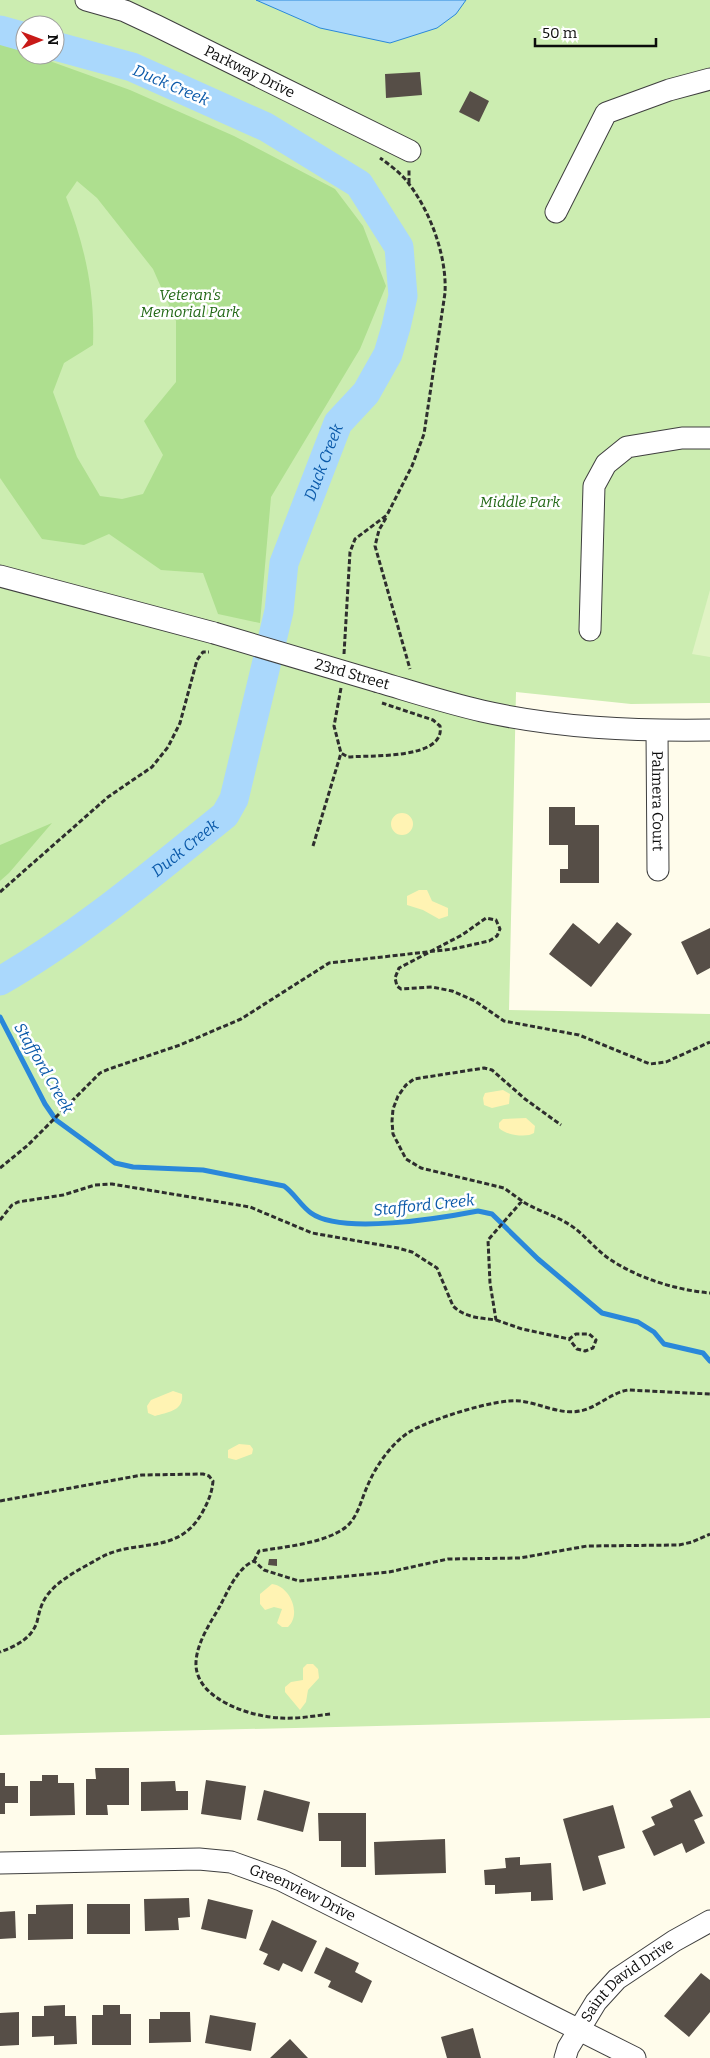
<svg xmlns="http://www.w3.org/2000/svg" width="710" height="2058" font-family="Bitter,serif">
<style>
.green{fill:#ccedb1;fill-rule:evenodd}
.forest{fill:#aedf8f;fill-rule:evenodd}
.sand{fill:#fff3b3}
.pitch{fill:#e0f3c4}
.water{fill:#aad8fc;stroke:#2a88da}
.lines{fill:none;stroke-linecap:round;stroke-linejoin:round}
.stream{stroke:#2a88da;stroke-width:5}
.river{stroke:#aad8fc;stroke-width:29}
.building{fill:#564e47}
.minor-casing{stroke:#3f3f3f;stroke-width:23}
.path{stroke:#2e2e2e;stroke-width:3;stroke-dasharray:5 2.5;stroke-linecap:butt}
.minor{stroke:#fff;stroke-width:21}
.minor-bridge-casing{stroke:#3f3f3f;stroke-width:23;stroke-linecap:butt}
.minor-bridge{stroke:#fff;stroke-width:21}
.labels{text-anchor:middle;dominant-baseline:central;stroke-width:5;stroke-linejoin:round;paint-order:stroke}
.street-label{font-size:15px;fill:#0c0c0c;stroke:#fff}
.park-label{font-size:15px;font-style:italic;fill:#236917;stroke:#fff}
.water-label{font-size:16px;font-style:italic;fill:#0a59a9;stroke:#fff}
</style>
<rect width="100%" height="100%" fill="#fffceb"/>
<path class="green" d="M0 0H710V703L631 704 516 692 509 1010 710 1014V1718L0 1735ZM25 25H55V55H25Z"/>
<path class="forest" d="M0 44 25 52V55H33L130 90 234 136 335 189 363 226 386 286 360 349 271 497 260 623 218 614 203 573 161 570 109 534 84 545 42 539 0 478ZM77 181 97 198 153 269 176 321V382L144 421 163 455 143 494 122 499 100 496 77 457 53 392 64 363 93 345C95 291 85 247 66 197Z
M52 823 9 873 0 881V845Z"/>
<path class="sand" d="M391 824a11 11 0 1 1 22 0a11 11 0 1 1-22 0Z
M419 890H427L432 901 448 908V916L439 919 423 910 407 905V896Z
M503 1090 510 1094 509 1104 492 1108 484 1105 483 1098 485 1093Z
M526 1118 535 1126 534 1133C527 1138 505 1135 499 1128V1123L503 1119Z
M173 1391 182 1394C184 1411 168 1412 155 1416L148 1413 147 1406 151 1400Z
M239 1444 250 1445 253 1449 252 1454 236 1460 228 1458V1450Z
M272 1584C290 1586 302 1614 288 1627H282L277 1623 282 1609 274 1607 265 1610 260 1604V1594Z
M313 1664 318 1669 319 1678 308 1690 306 1702 300 1710 285 1692V1687L291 1682 303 1680V1668L307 1664Z"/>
<path class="pitch" d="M710 590V657L692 654Z"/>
<path class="water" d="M256 0H466L456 14 437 28 390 43 320 28Z"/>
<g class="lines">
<path class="stream" d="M0 1017 45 1104 56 1120 115 1163 133 1167 203 1170 284 1186C294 1193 301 1206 311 1213 341 1235 442 1218 478 1211L492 1214 538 1259 602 1313 638 1322 654 1332 664 1344 703 1353 710 1361"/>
<g class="river">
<path d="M0 30 25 37"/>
<path id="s1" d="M0 981C80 935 153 873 225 815L234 799 279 611 284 563 338 423 366 393 388 354 396 327 403 296 399 247 359 184 266 127 132 67 55 46"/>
</g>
</g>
<path class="building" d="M420 72 422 95 386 98 385 74Z
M470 91 489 101 479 122 459 112Z
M549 807H575V825H599V883H560V869H568V845H549Z
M617 922 632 934 591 987 549 954 573 923 599 944Z
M710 928V968L697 975 681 942Z
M269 1559H277V1566L268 1565Z
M95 1768H129V1805H107L108 1815H86V1779H96Z
M0 1773H5V1786H18V1803H5V1814H0Z
M42 1775H58V1783H74L75 1815 30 1816V1781H42Z
M206 1780 246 1786 241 1820 201 1814Z
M175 1781 176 1791H188V1810L141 1811V1782Z
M264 1790 310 1802 303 1832 257 1820Z
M690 1790 703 1816 694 1820 705 1843 686 1853 682 1843 654 1856 642 1831 655 1825 651 1817 673 1807 670 1800Z
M613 1805 625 1848 598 1856 606 1884 583 1891 563 1819Z
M318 1813H366V1867H341V1841H319Z
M445 1839 446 1873 375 1875 374 1842Z
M520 1857V1865L551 1863 553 1900 531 1901V1892L495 1894V1885H485L484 1870 506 1868 505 1858Z
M189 1898 190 1917 178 1918 179 1930 145 1931 144 1899Z
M208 1899 253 1910 246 1939 201 1929Z
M73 1904V1939L28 1940V1914H36V1905Z
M87 1904H130V1934H87Z
M15 1911 16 1938 0 1939V1912Z
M272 1920 317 1941 302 1972 283 1963 279 1971 263 1964 268 1954 259 1950Z
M326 1947 359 1963 355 1972 372 1981 362 2003 328 1987 331 1981 314 1973Z
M701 1973 710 1980V2012L689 2037 664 2016Z
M65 2005V2016H76L77 2044 54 2045V2036L32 2037V2016H44V2006Z
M103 2005H120V2014H131V2045H92V2015H103Z
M19 2012V2045L0 2046V2013Z
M160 2012H190L191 2042 149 2043V2019H160Z
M210 2015 256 2023 251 2051 205 2043Z
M473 2028 481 2058H447L441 2037Z
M290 2039 308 2058H270Z"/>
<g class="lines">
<defs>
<g id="minor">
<path id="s2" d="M86 0 125 11 157 26 410 151"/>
<path d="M556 212 606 113 669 90 710 79"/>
<path d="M0 576 214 633"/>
<path d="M590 630 594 486 606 464 627 447 682 438H710"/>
<path d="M379 682C413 692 447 703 482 711 557 728 633 731 710 730"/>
<path id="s3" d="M657 731 658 870"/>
<path id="s4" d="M0 1863 199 1859 231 1862 281 1880 635 2058"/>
<path id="s5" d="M565 2058 568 2048 596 2002 617 1979 674 1941 710 1921"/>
</g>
</defs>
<use href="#minor" class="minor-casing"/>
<path class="path" d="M409 183V169
M386 518 379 530 375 546 410 669
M344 654 350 552 355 539 387 515 412 466 424 434 445 293C447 257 431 213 409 184 402 174 390 165 380 158
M341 688 334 726 341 753 348 757C369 755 446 760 440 726L433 720 382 703
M313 846 341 753
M0 892 108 797 152 767 168 747 180 723 197 660 203 652H209
M0 1168 28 1145 100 1073 109 1069 180 1045 241 1019 329 963 453 949 489 941 497 936 500 929 496 920 486 918 462 935 399 968 395 978 397 986 401 989 432 987 452 991 475 1001 504 1021 579 1035 650 1064 666 1062 710 1042
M522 1201 504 1188 421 1168 406 1159 393 1134 392 1121 393 1109 398 1096 406 1085 414 1079 484 1068 492 1070 525 1099 561 1125
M0 1220 12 1205 18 1202 63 1195 95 1185 112 1184 250 1207 312 1233 398 1248 412 1252 437 1268 453 1306C465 1318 481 1318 496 1320L490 1283 488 1240 522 1201C537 1211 555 1215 570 1225 584 1234 594 1248 608 1258 637 1278 676 1290 710 1293
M496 1320 522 1329 569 1339 576 1334H589L596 1340 593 1348 585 1351 577 1349 569 1339
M0 1501 142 1475 203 1474 209 1476 213 1481C212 1493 208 1502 202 1513 177 1557 135 1537 98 1559 81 1569 57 1580 46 1597 41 1604 39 1613 37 1622 31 1639 16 1646 0 1652
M254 1561 259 1551C284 1547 326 1543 346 1527 358 1517 361 1500 367 1487 375 1467 392 1442 411 1431 432 1419 497 1398 520 1401 539 1403 560 1415 580 1411 597 1408 610 1393 628 1390L710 1394
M330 1714C314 1716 297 1719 281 1718 251 1717 194 1699 196 1662 197 1642 211 1622 220 1606 228 1591 237 1568 254 1561L264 1570 299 1581 389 1572 448 1559 520 1558 587 1546 679 1545 692 1542 710 1534"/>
<use href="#minor" class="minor"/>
<defs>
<path id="minor-bridge" d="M214 633 379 682"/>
</defs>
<use href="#minor-bridge" class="minor-bridge-casing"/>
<use href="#minor-bridge" class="minor-bridge"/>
</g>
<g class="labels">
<g class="street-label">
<text stroke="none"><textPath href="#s2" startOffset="179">Parkway Drive</textPath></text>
<text transform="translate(352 674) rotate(16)">23rd Street</text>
<text stroke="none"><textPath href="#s3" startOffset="70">Palmera Court</textPath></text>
<text stroke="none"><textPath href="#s4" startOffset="309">Greenview Drive</textPath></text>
<text stroke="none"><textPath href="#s5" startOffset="102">Saint David Drive</textPath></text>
</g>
<g class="park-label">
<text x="190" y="295">Veteran's<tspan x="190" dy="17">Memorial Park</tspan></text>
<text x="520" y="502">Middle Park</text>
</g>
<g class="water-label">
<text transform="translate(171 85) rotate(23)">Duck Creek</text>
<text stroke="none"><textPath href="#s1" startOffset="648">Duck Creek</textPath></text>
<text stroke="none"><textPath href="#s1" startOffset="228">Duck Creek</textPath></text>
<text transform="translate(44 1068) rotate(60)">Stafford Creek</text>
<text transform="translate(424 1205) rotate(-6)">Stafford Creek</text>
</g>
</g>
<g transform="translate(40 40) rotate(89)"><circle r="24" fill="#ffffff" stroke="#9e9e9e"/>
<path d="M0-4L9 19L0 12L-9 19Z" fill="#c81a18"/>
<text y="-8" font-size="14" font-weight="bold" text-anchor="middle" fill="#0c0c0c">N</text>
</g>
<path d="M535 38v8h121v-8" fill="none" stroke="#0c0c0c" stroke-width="2.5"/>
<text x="542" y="38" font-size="15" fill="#0c0c0c" stroke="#ffffff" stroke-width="4" paint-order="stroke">50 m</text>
</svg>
